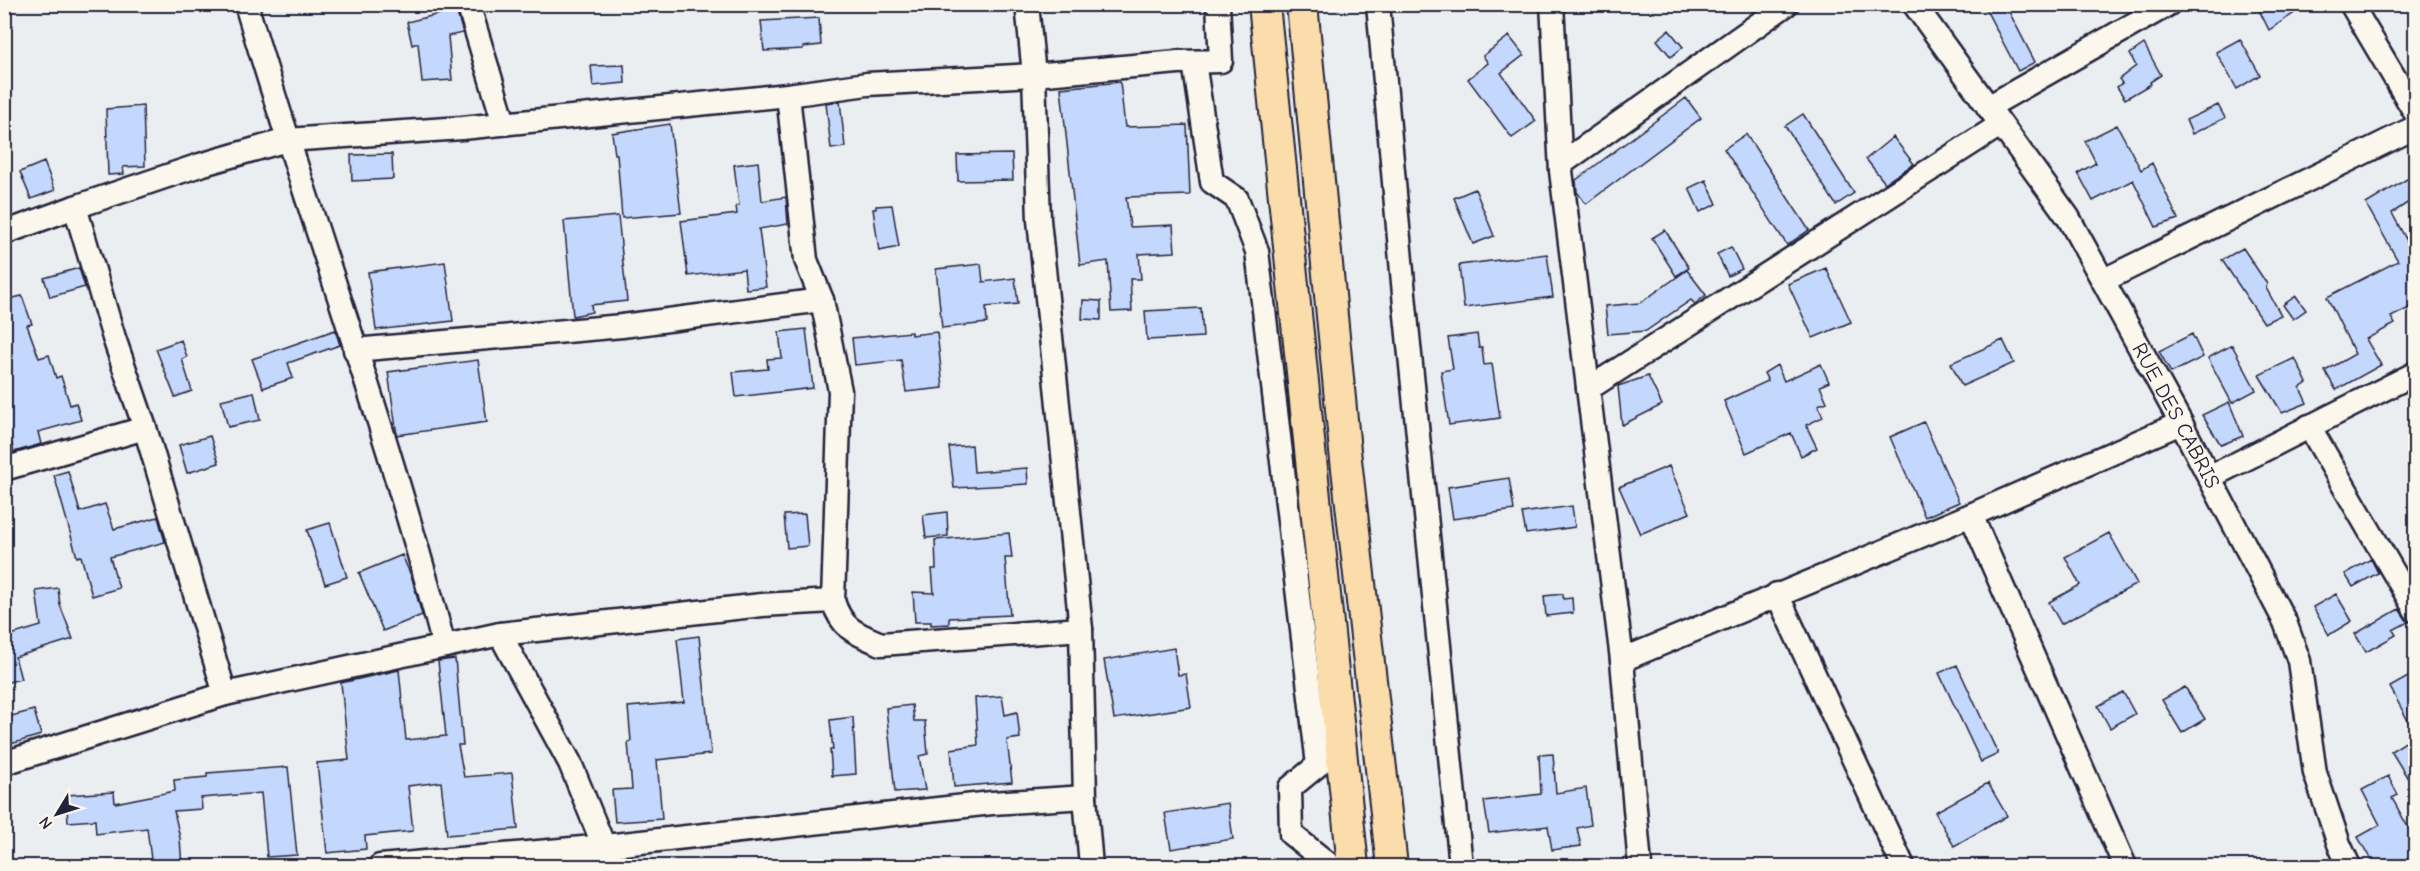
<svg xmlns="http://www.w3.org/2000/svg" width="2420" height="871" font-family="'Comic Neue',sans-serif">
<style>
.building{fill:#c4d8fd;stroke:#22223b;stroke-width:1.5}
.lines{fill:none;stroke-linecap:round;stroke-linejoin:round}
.minor-casing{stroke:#22223b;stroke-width:27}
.major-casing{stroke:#22223b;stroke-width:34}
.minor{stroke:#fbf7ec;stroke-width:22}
.major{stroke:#faddab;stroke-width:30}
.labels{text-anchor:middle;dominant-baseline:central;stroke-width:4.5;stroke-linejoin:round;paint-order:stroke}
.street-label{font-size:21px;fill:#22223b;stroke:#fbf7ec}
</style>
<rect width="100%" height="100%" fill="#eaeef1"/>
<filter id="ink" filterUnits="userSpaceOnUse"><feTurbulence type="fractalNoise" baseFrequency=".0167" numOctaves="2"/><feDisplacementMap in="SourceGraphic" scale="12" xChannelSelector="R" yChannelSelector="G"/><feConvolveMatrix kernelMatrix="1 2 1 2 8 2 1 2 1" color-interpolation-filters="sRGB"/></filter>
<g filter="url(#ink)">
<path class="building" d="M1983 4H2005L2035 62 2018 71Z
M2256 4H2308L2269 30Z
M456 10 463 33 448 36 452 80 422 82 418 43 412 45 407 22Z
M819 18 821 45 803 47V49L764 51 761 21Z
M1669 30 1683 47 1671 57 1657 40Z
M1509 36 1524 55 1501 73 1536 121 1512 138 1468 79 1488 63 1483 56Z
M2240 39 2260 75 2237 89 2216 52Z
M2144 44 2161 75 2150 82 2151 84 2125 99 2117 87 2122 83 2119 79 2136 66 2130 54Z
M624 65 625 83 593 86 591 66Z
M1120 82 1125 127 1187 125 1190 195 1126 197 1130 227 1173 225 1175 252 1139 254 1141 279H1130L1132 311 1111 312 1108 261 1080 265 1061 88Z
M1686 98 1701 118 1586 204 1577 192 1576 180Z
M840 101 845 147 831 149 826 103Z
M2218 105 2225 118 2192 134 2186 120Z
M143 106 145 166 123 167 124 174 108 175 106 109Z
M1803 114 1854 193 1836 205 1785 126Z
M670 124 681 213 622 218 617 154H615L612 133Z
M2117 125 2141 170 2152 163 2178 219 2156 227 2133 180 2093 201 2078 173 2096 163 2085 141Z
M1746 134 1809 230 1787 245 1724 149Z
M1893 137 1914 164 1885 183 1866 159Z
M392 154 393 179 352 181 351 155Z
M1012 154 1013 180 958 181 957 155Z
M44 162 55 190 31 199 20 172Z
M758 162 762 201 786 197 788 224 759 229 766 287 746 289 744 269 688 276 681 221 737 214 736 206 739 205 734 165Z
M2415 174V198L2392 213 2415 256V305L2391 317 2395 324 2366 339 2381 365 2336 390 2325 371 2355 354 2327 297 2398 261 2366 204Z
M1706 180 1717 204 1700 212 1689 188Z
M1475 189 1494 236 1473 244 1454 198Z
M892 205 899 247 879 251 873 209H876V206Z
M618 216 627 301 591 305 592 312 573 316 564 221Z
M1665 230 1689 268 1676 276 1652 238Z
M1731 247 1742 269 1728 276 1717 254Z
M2243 248 2267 284 2266 288 2281 315 2264 323 2222 260Z
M1547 254 1553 297 1464 308 1459 265Z
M445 262 453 321 376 330 368 272Z
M981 264 983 282 1015 278 1018 304 986 307 987 323 942 328 936 269Z
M79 268 85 287 50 297 44 278Z
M1826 268 1851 322 1813 338 1788 284Z
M1687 270 1706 295 1695 304 1691 300 1646 331 1608 334 1605 306 1640 303Z
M22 296 32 324 27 325 39 358 49 355 56 378 61 376 70 405 76 403 81 420 38 432 41 444 14 452 4 420V300Z
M2296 296 2306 310 2293 319 2283 305Z
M1083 300 1101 301V320L1082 319Z
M1201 308 1203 337 1147 340 1145 311Z
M806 329 813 388 736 397 733 372 768 369 767 359 782 358 779 332Z
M335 330 340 345 288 363 293 378 263 388 252 359Z
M911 332V335L937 332 943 388 906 392 901 360 855 365 852 338Z
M1477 334 1479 348H1482L1484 365 1492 364 1500 418 1449 425 1441 371 1453 369 1448 338Z
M2192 334 2203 357 2171 373 2159 351Z
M181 340 187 357 182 359 192 391 175 397 156 349Z
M2003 340 2014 363 1962 386 1951 363Z
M2232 345 2256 390 2232 403 2208 358Z
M2295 358 2307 383 2300 388 2307 403 2282 413 2259 375Z
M478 360 487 422 397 435 388 372Z
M1821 364 1829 382 1820 386 1827 402 1818 405 1823 417 1806 425 1817 448 1801 456 1791 433 1746 453 1724 401 1768 381 1764 373 1777 365 1784 381Z
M1648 376 1662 405 1622 425 1618 386Z
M254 392 260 420 228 427 221 400Z
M2229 402 2243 436 2221 445 2202 415Z
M1924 422 1959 502 1925 517 1890 437Z
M210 436 219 463 187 473 179 445Z
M972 445 974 472 1027 468 1028 484 954 488 949 447Z
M1669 466 1690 513 1640 534 1619 487Z
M68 471 80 512 105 504 114 529 158 517 165 542 110 557 119 588 92 596 81 556 77 557 54 475Z
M1509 478 1514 510 1453 519 1448 487Z
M1572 506 1575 527 1526 534 1522 513Z
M947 512 948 536 926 538 923 515Z
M805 514 808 546 787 548 784 515Z
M330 523 347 577 325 584 307 530Z
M1009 533 1012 558H1005L1010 615 949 618V624L931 625V622H915L913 592 934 593 932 569H936L935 540Z
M2109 533 2137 584 2061 624 2049 602 2080 585 2065 557Z
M402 555 412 578 422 615 383 631 359 573Z
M2371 559 2378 573 2353 587 2345 574Z
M58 588 60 605 73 639 15 657 21 679 4 683V637L41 626 36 591Z
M1563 594V599L1572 598 1573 613 1546 616 1544 596Z
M2336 594 2352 621 2329 635 2313 607Z
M2399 609 2408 622 2393 630 2396 635 2366 652 2355 634Z
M699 636 711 754 657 760 662 819 615 822 612 790 632 789 628 742 631 741 628 707 684 702 677 639Z
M1174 648 1178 675 1186 674 1191 707 1114 719 1104 660Z
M455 659 463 745H458L464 777 512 773 518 829 447 835 441 782 408 786 413 831 365 836 366 849 327 853 317 763 349 760 341 683 399 670 406 740 446 736 438 661Z
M1957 665 1998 754 1981 762 1939 673Z
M2415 673V734L2390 687Z
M2185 687 2205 719 2182 733 2162 700Z
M2123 692 2135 714 2110 728 2098 706Z
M1002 696 1005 715 1017 712 1020 738 1007 740 1012 782 954 787 951 749 978 745 975 698Z
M912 705 914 721H925L928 754 919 756 925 790 895 792 886 708Z
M34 710 41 735 4 746V718Z
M853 717 856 774 832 776 830 750H833L830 720Z
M2415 736V790L2391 751Z
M1553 754 1556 793 1586 788 1591 825 1577 828 1581 846 1552 850 1548 826 1489 833 1484 801 1541 794 1539 755Z
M288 767 297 855 267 857 261 793 201 798 202 809 174 811 180 838 182 867H152L147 828 96 834 95 820 68 822 66 795 114 792 115 803 175 791 174 780 207 777V773Z
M2388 776 2398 795 2392 798 2415 840V867H2375L2358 837 2380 825 2362 790Z
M1988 783 2007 816 1954 846 1935 812Z
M1228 803 1233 839 1171 849 1165 813Z"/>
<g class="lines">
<defs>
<g id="minor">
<path d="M246 4C310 219 388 430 444 646"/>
<path d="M468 4 504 123"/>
<path d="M1027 4 1034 75 1039 220 1081 629 1085 797 1091 866"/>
<path d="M1378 4 1405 305 1461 866"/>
<path d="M1552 4 1561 171 1622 660 1640 866"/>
<path id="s1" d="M1914 4 2068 217 2181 423 2285 622 2299 661 2315 773 2339 844 2349 866"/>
<path d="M2351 4 2416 114"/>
<path d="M1194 62 1212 182 1237 199 1257 251 1318 765 1290 788 1291 834 1331 866"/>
<path d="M788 95 806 260 822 300 840 391 833 601C842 629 855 633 881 644L1081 629"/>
<path d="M1988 107 2169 4"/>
<path d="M1561 164 1787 4"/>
<path d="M75 207 114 338 145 428 225 694"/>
<path d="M4 233 75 207 200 165 287 140 462 128 788 95 867 84 1034 75 1178 62 1221 61 1218 4"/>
<path d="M2104 280 2416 127"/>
<path d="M355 350 622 326 822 300"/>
<path d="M1588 389 2000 125"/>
<path d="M2309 426 2416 611"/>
<path d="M4 469 145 428"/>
<path d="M2210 477 2416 373"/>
<path d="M1971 515 2125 866"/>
<path d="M1777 594 1903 866"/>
<path d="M500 634 570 763 612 866"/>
<path d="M1622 660 1971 515 2181 423"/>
<path d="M4 763 225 694 500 634 762 605 833 601"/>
<path d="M380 866 605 846 992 803 1085 797"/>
</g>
<path id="major" d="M1264 4 1353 866
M1302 4 1345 451 1392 866"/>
</defs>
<use href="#minor" class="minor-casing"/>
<use href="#major" class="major-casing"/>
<use href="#minor" class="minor"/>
<use href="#major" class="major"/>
</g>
</g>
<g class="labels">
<g class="street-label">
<text stroke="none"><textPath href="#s1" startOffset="489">RUE DES CABRIS</textPath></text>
</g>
</g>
<rect width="2420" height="871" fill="none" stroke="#fbf7ec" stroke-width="24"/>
<rect x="12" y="12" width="2396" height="847" fill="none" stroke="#22223b" stroke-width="2" filter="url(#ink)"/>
<g transform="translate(57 814) rotate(232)" stroke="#fbf7ec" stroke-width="4.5" paint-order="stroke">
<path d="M0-4.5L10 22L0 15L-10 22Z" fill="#22223b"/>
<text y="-9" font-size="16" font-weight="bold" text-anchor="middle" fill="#22223b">N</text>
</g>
</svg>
